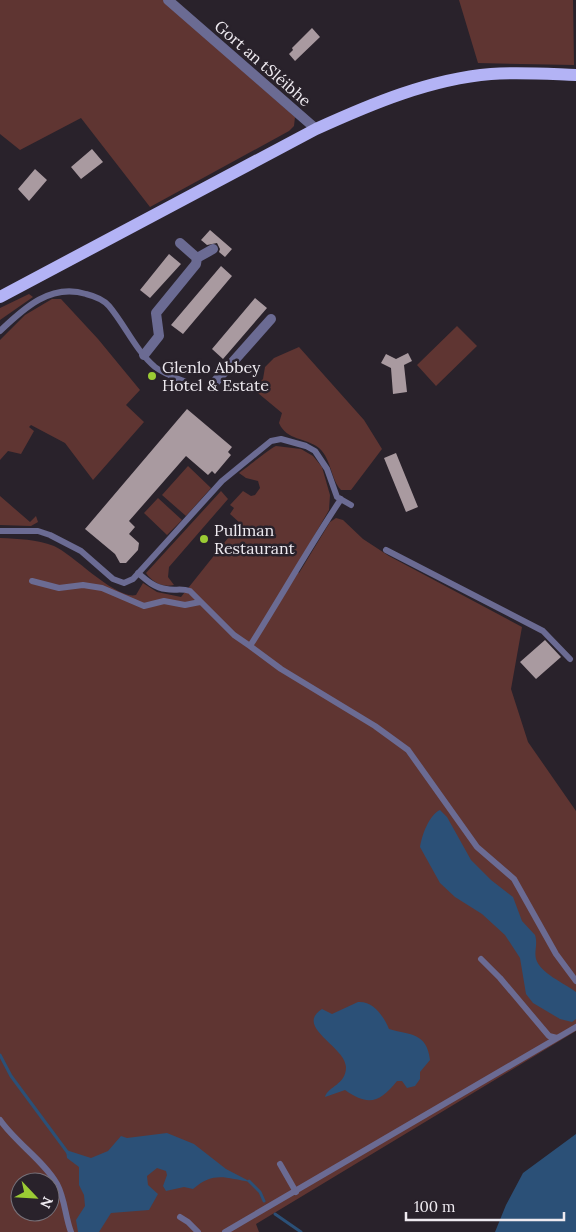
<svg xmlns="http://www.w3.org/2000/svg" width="576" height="1232" font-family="Lora,serif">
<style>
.green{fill:#5f3532;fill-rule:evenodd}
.water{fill:#2b5077}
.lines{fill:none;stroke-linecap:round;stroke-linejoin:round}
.stream{stroke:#2b5077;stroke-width:3}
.building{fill:#a99aa0}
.service{stroke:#6b6b93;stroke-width:6}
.minor{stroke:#6b6b93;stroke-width:10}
.tertiary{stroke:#6b6b93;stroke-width:10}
.primary{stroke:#b3b3f5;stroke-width:12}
.poi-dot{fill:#9bcb34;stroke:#29222b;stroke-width:2}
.labels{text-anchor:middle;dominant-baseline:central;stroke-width:5;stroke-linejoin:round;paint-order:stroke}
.street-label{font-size:16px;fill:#eeeaf0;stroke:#29222b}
.poi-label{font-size:16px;fill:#eeeaf0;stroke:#29222b;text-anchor:start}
</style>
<rect width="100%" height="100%" fill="#29222b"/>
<path class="green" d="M0 0H163L295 117 294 126 289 131 150 207 81 118 20 150 0 134Z
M459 0H573L574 65 478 63Z
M29 294 33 297 0 320V308Z
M52 299H61L98 339 140 390 126 405 144 422 93 480 65 443 31 425 29 427 34 431 21 454 8 451 0 460V340L25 315Z
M457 326 477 346 436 386 417 365Z
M299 347 364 420 382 449 351 490H341C330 478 332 460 319 448 305 437 287 441 279 423L282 413 253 389 263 379 265 367 274 358Z
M276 446 301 449 313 456 322 467 330 495 329 510 295 569 299 573 330 522 336 518 343 520 363 539 389 556 522 627 511 689 528 742 576 811V1031L256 1224 259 1232H0V538C19 539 36 539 54 546 74 555 116 600 136 595L143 583 157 592 181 597 240 523 230 514 234 508 230 505 243 491 251 496 255 495 260 488 258 481 246 478 239 473C248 467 270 448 276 446ZM20 1182H50V1212H20Z
M188 466 211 488 186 516 162 495Z
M221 491 228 499 169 567 168 577 174 585C163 588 152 582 146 573Z
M0 496 30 522 36 516 38 522 31 526 0 525Z
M158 498 182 520 167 535 144 513Z"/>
<path class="water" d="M440 810 447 817 471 860 491 880 513 897 522 921 535 935C538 944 534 951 536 959 540 973 564 983 576 992V1019L572 1022 560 1019 533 1003 526 994 520 958 505 935 482 914 455 897 440 883 420 847C422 835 429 815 440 810Z
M358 1002C374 1001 384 1017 389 1029 409 1035 427 1032 430 1060L420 1072V1079L415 1086 407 1088 402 1081H397C380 1102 369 1107 345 1090L325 1097C328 1086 346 1085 346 1067 345 1046 294 1027 322 1009L332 1014Z
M167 1133 194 1144 226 1169 251 1182C225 1178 214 1171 193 1189L184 1187 166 1191 163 1186 167 1175 166 1171 157 1168 147 1176 148 1185 158 1194 149 1210 111 1213 99 1232H78L76 1220 85 1206 84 1195 79 1185V1167L67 1158 66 1150 91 1158 108 1151 121 1136 127 1138Z
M576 1134V1232H495L506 1205 523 1173Z"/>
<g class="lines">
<path class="stream" d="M0 1055 11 1076 68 1153
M249 1181 260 1192 264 1201
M275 1214 301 1232"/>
</g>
<path class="building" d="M312 28 320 37 295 61 289 54 293 50 292 48Z
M92 149 103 162 81 179 71 167Z
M35 169 47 180 29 201 18 189Z
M210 230 232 249 225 257 219 252 220 249 217 243 207 245 201 240Z
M169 254 181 264 150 298 140 290Z
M221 266 232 276 183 334 171 325Z
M255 298 267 308 223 359 212 349Z
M408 353 412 361 404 365 407 392 393 394 391 368 381 363 386 354 396 359Z
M187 409 232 447 228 452 231 455 215 474 212 471 208 475 186 456 129 521 135 527 129 534 139 543 138 550 126 563H120L115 554 85 529Z
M396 453 418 507 406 512 384 458Z
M545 640 561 657 536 679 520 662Z"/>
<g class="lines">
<path class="service" d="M0 331C24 308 51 283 86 294 94 296 103 299 109 306 125 325 136 351 155 367 164 374 176 378 186 382
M341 499C309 547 281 597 250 646L281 669 375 726 408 750 477 847 514 879 556 954 576 981
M0 531H38L50 535 81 551 113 579 124 583 133 579 222 481 271 441 281 439 306 446 315 451 327 469 337 497 351 505
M386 550 543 631 570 659
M138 573C146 580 155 588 166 589 175 591 181 588 190 591L234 635 250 646
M32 581 59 588 83 585 102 588 144 606 164 601 185 605 200 602
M481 959 500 978 549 1036 557 1038
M0 1120C16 1143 44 1161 57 1184 65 1199 65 1216 71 1232
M280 1164 296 1192
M180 1217 188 1222 198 1232
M225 1232 576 1027"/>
<path class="minor" d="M197 258 213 249
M144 355 159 336 156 313 196 264 197 258 180 243
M215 382 271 319"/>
<path class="tertiary" d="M168 0 316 129"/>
<path class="primary" d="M0 297 316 129C371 104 430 79 491 74 519 72 548 74 576 75"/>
</g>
<g class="poi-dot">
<circle cx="152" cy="376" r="5"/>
<circle cx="204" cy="539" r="5"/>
</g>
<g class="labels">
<g class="street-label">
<text transform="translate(263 63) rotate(41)">Gort an tSléibhe</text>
</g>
<g class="poi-label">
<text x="162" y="367">Glenlo Abbey<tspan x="162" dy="18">Hotel &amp; Estate</tspan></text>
<text x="214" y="530">Pullman<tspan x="214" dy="18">Restaurant</tspan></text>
</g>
</g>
<g transform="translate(35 1197) rotate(115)"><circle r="24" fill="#29222b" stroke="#78727a"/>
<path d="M0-4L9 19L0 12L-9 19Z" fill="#9bcb34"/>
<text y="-8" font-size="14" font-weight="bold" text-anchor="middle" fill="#eeeaf0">N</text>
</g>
<path d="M406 1212v8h158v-8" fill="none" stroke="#eeeaf0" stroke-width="2.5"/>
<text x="414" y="1212" font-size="15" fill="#eeeaf0" stroke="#29222b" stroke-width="4" paint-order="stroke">100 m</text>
</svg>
